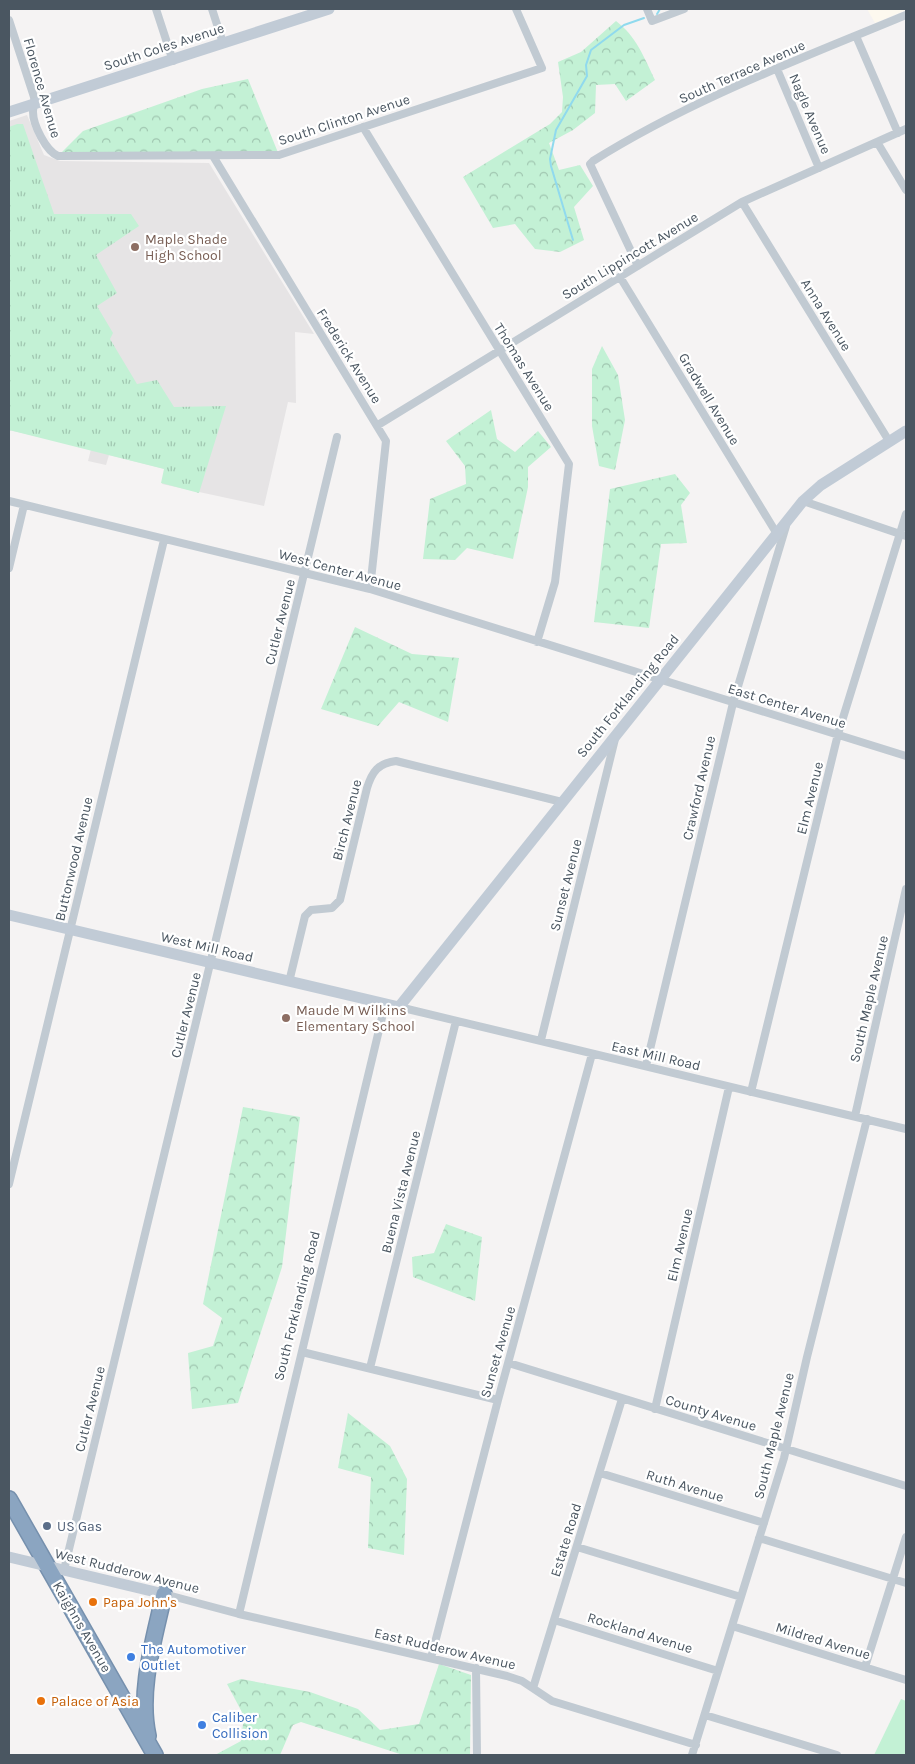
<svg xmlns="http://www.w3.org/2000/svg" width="915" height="1764" font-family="Karla,sans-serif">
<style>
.commercial{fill:#fdf9ef}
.education{fill:#e6e4e5}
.grass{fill:#c3f1d5}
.forest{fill:url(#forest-crowns)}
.park{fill:url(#park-tufts)}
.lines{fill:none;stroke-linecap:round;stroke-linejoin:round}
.stream{stroke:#90daee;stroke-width:2}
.highway-casing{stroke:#7690ad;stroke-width:18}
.street{stroke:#c1cad2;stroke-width:8}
.secondary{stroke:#c1cbd6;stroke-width:11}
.highway{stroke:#8ba5c1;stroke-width:15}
.education-dot{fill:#8d6e63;stroke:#fff;stroke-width:2}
.service-dot{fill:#5c6f8a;stroke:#fff;stroke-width:2}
.food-dot{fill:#e8710a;stroke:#fff;stroke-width:2}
.shop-dot{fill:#3f7fe0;stroke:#fff;stroke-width:2}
.labels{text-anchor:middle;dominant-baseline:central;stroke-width:4.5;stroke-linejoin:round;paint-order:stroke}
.street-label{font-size:14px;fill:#4a5661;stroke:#fff}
.education-label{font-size:14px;fill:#785e54;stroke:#fff;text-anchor:start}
.service-label{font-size:14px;fill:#4e5e75;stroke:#fff;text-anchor:start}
.food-label{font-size:14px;fill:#c56008;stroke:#fff;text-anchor:start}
.shop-label{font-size:14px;fill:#366cbe;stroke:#fff;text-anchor:start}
</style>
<defs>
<pattern id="forest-crowns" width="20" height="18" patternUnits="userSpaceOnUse" patternTransform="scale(1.25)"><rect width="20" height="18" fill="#c3f1d5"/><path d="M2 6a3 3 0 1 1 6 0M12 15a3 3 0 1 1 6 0" fill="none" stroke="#a0c6b0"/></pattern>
<pattern id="park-tufts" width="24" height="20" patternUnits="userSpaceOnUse" patternTransform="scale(1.25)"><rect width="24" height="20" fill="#c3f1d5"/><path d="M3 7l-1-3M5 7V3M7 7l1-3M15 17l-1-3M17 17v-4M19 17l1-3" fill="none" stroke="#a0c6b0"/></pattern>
</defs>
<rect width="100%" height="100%" fill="#f5f3f3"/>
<path class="commercial" d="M867 9H906V10L875 23Z"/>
<path class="education" d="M27 115 44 155 60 161 209 163 314 334 295 332 296 403 288 402 264 506 162 484 165 469 109 455 106 465 88 461 91 449 9 430V121Z"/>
<path class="grass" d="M901 1699 906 1701V1755H874Z"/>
<path class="forest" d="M616 21C636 36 644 57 655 80L626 101 615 84 596 85 595 113 573 130 549 143 559 170 580 165 593 186 574 207 584 240 560 252 535 249 515 224 493 228 463 177 550 124 562 112 563 97 558 62 581 52Z
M248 79 279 155 58 156 83 131 202 89Z
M602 346 618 375 625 420 615 470 599 466 592 426V369Z
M491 410 497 439 515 452 538 431 551 447 528 467V487L513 559 467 548 455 560 423 559 430 499 466 484 465 466 446 441Z
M675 474 690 493 681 505 687 543 661 544 649 628 594 622 610 489Z
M355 627 412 654 459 658 448 722 399 702 378 726 321 709Z
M243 1107 300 1117 282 1267 238 1403 192 1409 188 1353 213 1346 222 1318 203 1304Z
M446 1224 482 1237 475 1301 413 1277 412 1257 434 1253Z
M348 1413 390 1446 407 1479 404 1555 368 1548 371 1477 338 1468Z
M439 1664 471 1675 470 1755H403L301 1722 293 1725 280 1755H215L241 1741 244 1716 227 1684 241 1679 310 1692 358 1709 380 1730 419 1724Z"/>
<path class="park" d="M17 124H23L54 214H131L139 226 96 255 117 293 97 306 113 333 110 339 137 384 157 380 174 407 226 406 199 493 161 483 164 469 9 430V127Z"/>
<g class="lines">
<path class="stream" d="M657 14 660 9
M573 240 551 166 550 159 556 130 587 76 586 65 591 50 624 25 644 18"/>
<defs>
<path id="highway" d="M9 1499 155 1755
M148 1736C138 1690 154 1640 164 1594"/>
</defs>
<use href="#highway" class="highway-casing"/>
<path class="street" d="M156 9 173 61
M212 9 223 43
M647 9 652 21 684 9
M9 20 34 97C35 103 33 107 33 112 33 125 46 151 58 156L279 155 542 68 516 9
M856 36 898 133
M777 69 819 168
M363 127 569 464 555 582 537 642
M877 142 906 190
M213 156 386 441 370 589
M742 202 889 441
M638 266 590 164 593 161C690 100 800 59 906 15
M620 277 777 534
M378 425 742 202 906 129
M9 501 370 589 906 756
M803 501 906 536
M9 568 24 505
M289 982 305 916 311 910 332 908 340 900 367 788C372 772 378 763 396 761L562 802
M399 1007 906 1129
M541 1040 615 739
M646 1066 733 703 786 526
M751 1092 838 734 906 514
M855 1116 906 889
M9 1184 164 540
M302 1352 498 1400
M509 1363 906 1486
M370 1368 456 1021
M655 1409 729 1087
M600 1473 764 1523
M759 1538 906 1583
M577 1547 741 1597
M64 1570 337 437
M164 1594 239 1614 507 1676 522 1681 552 1701 696 1745
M239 1614 385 1005
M554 1620 718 1671
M732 1626 906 1680
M431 1658 498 1400 592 1054
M865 1667 906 1537
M476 1668 477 1755
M533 1688 622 1399
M705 1715 837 1755
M692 1755 784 1458 807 1357 867 1119"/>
<path class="secondary" d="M9 112 329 9
M9 915 399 1007 803 501 821 485 906 431
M9 1557 164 1594"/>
<use href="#highway" class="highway"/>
</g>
<g class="education-dot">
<circle cx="135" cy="247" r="5"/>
<circle cx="286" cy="1018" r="5"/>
</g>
<circle class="service-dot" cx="47" cy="1526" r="5"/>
<g class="food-dot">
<circle cx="93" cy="1602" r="5"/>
<circle cx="41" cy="1701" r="5"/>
</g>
<g class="shop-dot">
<circle cx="131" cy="1657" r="5"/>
<circle cx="202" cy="1725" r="5"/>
</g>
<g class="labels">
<g class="street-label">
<text transform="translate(164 47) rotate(-18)">South Coles Avenue</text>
<text transform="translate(742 72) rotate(-24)">South Terrace Avenue</text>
<text transform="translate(42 88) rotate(74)">Florence Avenue</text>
<text transform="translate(810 114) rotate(67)">Nagle Avenue</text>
<text transform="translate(344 120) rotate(-18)">South Clinton Avenue</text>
<text transform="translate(630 256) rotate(-31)">South Lippincott Avenue</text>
<text transform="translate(826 315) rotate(58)">Anna Avenue</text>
<text transform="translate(349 356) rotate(58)">Frederick Avenue</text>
<text transform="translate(524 367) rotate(58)">Thomas Avenue</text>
<text transform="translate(709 399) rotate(59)">Gradwell Avenue</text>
<text transform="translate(340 570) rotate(15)">West Center Avenue</text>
<text transform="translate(280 622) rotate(-76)">Cutler Avenue</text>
<text transform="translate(628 696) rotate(-51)">South Forklanding Road</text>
<text transform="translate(787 706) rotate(17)">East Center Avenue</text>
<text transform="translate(699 788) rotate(-77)">Crawford Avenue</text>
<text transform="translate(810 798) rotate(-76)">Elm Avenue</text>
<text transform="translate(347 820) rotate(-76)">Birch Avenue</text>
<text transform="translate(74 859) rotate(-77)">Buttonwood Avenue</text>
<text transform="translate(566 885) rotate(-76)">Sunset Avenue</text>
<text transform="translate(207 947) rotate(13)">West Mill Road</text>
<text transform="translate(869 999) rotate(-77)">South Maple Avenue</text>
<text transform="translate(186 1015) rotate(-76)">Cutler Avenue</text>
<text transform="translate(656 1056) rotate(13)">East Mill Road</text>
<text transform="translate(401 1192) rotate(-76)">Buena Vista Avenue</text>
<text transform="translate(680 1245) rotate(-77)">Elm Avenue</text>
<text transform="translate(297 1306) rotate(-76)">South Forklanding Road</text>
<text transform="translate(498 1352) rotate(-74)">Sunset Avenue</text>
<text transform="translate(90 1409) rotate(-76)">Cutler Avenue</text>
<text transform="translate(711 1413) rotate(17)">County Avenue</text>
<text transform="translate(774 1436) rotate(-76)">South Maple Avenue</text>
<text transform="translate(685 1486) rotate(17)">Ruth Avenue</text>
<text transform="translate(566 1540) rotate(-73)">Estate Road</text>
<text transform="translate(127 1571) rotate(14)">West Rudderow Avenue</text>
<text transform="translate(82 1627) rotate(60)">Kaighns Avenue</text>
<text transform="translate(640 1633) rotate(17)">Rockland Avenue</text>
<text transform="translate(823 1641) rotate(17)">Mildred Avenue</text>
<text transform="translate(445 1649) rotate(13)">East Rudderow Avenue</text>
</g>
<g class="education-label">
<text x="145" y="239">Maple Shade<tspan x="145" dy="16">High School</tspan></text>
<text x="296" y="1010">Maude M Wilkins<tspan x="296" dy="16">Elementary School</tspan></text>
</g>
<g class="service-label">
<text x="57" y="1526">US Gas</text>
</g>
<g class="food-label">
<text x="103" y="1602">Papa John's</text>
<text x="51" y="1701">Palace of Asia</text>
</g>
<g class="shop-label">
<text x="141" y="1649">The Automotiver<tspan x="141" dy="16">Outlet</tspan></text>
<text x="212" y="1717">Caliber<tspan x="212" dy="16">Collision</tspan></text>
</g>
</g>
<rect width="915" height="1764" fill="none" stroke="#4a5661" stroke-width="20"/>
</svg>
